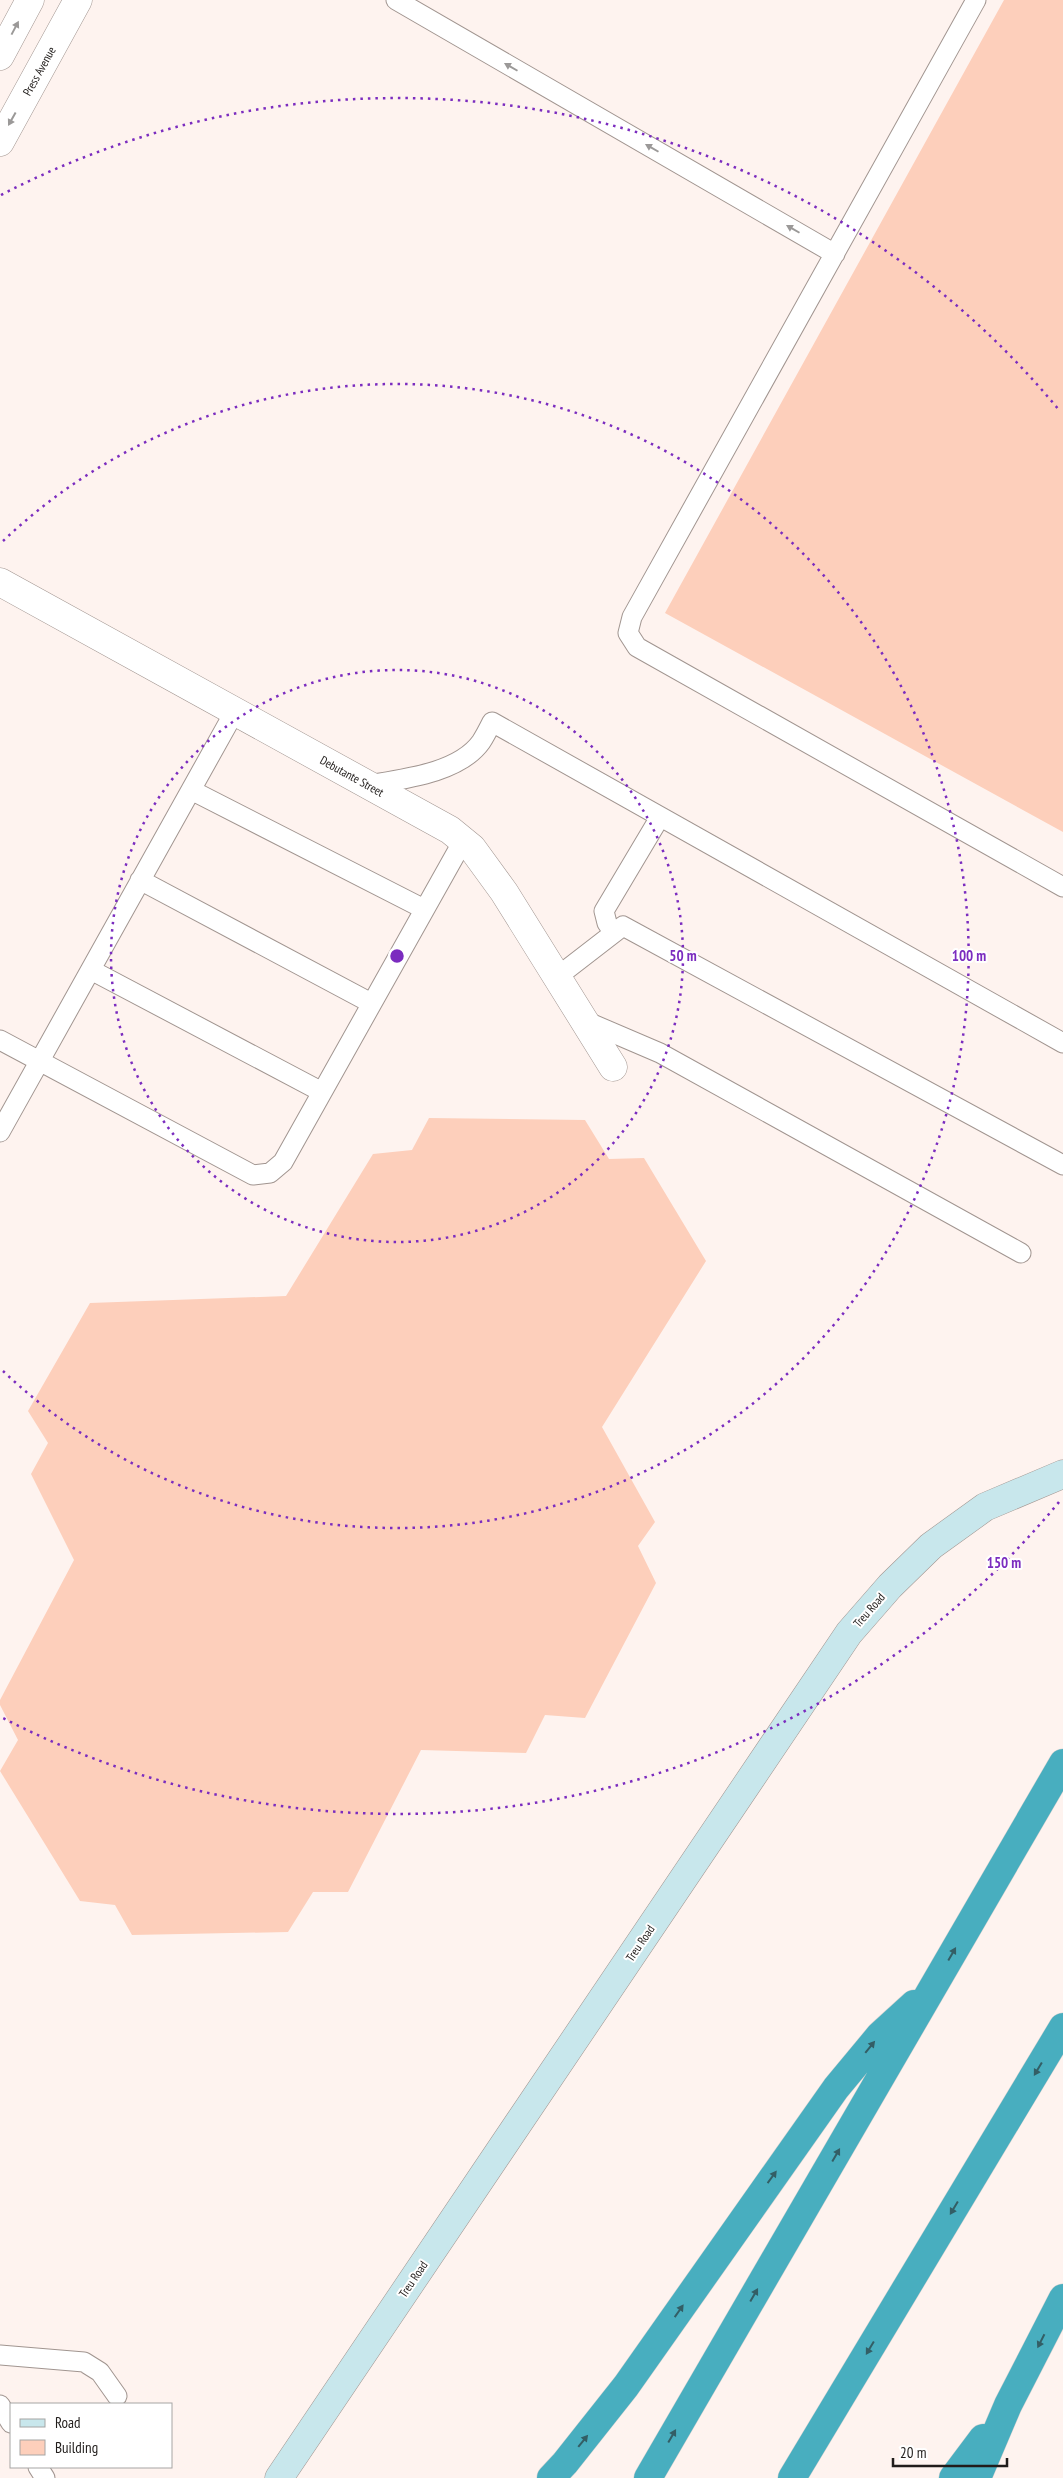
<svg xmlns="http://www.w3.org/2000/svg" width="1063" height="2478" font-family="'PT Sans Narrow',sans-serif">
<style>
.building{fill:#fdcfbb}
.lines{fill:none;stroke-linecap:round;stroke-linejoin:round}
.lane-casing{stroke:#a19590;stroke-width:21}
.street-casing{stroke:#a19590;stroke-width:29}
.secondary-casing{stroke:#a19590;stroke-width:29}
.highway-casing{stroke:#d3d2d1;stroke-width:29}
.lane{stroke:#fff;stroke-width:19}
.street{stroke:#fff;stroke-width:28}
.secondary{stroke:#c8e7ec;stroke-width:28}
.highway{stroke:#48aebf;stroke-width:28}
.oneway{fill:#9b9998}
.oneway2{fill:#335e65}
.ring{fill:none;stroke:#7b2cbf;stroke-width:2.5;stroke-dasharray:2.5 5}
.labels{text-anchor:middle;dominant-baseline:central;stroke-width:4;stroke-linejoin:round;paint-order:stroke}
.street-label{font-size:12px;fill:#211d1b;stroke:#fff}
.centre{fill:#7b2cbf;stroke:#fff;stroke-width:2.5}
.ring-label{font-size:15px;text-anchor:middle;font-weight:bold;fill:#7b2cbf;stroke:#fff;stroke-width:4;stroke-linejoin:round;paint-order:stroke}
</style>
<rect width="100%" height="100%" fill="#fef3ef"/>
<path class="building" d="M1004 0H1063V832L665 613Z
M429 1118 585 1120 609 1159 644 1158 706 1261 602 1427 655 1522 638 1546 656 1583 585 1718 545 1715 526 1753 421 1750 348 1892H313L288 1932 132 1935 115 1905 80 1901 0 1771 18 1740 0 1705V1700L74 1560 31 1474 48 1443 28 1411 90 1303 286 1296 373 1154 412 1150Z"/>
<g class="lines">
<defs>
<path id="lane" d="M396 0 835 254
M976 0 632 617 628 633 637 647 1063 887
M368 785C403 779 459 773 481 742 485 736 489 728 492 722L1063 1043
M191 790 424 909
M140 880 371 1003
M613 932 607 923 604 911 660 817
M91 970 322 1092
M557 977 623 926 1063 1165
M583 1020 660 1053 1021 1253
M0 1040 253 1175 270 1173 283 1162 463 841
M0 1132 235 711
M0 2355 84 2362 100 2372 117 2396
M0 2405 11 2423
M38 2467 45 2478"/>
<path id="street" d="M0 56 30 0
M0 142 78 0
M0 582 450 830 472 848 504 892 613 1067"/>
<path id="secondary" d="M279 2478 849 1633 890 1586 931 1546 985 1507 1063 1474"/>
<path id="highway" d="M551 2478 565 2463 626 2386 836 2088 880 2035 914 2004
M648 2478 1063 1763
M792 2478 1063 2027
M953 2478 983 2438
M977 2478 1008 2405 1063 2298"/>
</defs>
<use href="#lane" class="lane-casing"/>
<use href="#street" class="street-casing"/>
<use href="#secondary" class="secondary-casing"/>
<use href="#highway" class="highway-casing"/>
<use href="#lane" class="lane"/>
<use href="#street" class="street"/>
<use href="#secondary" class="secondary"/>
<use href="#highway" class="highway"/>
</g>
<defs><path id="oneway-solid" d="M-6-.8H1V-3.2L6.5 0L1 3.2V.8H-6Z" transform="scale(1.25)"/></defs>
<g class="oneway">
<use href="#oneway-solid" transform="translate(15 28) rotate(-62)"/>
<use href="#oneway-solid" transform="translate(511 67) rotate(-150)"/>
<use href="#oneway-solid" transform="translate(12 119) rotate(119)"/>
<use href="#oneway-solid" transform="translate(652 148) rotate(-150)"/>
<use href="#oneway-solid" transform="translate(793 229) rotate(-150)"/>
</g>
<g class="oneway2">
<use href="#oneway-solid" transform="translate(952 1954) rotate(-60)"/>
<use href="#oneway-solid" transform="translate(870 2047) rotate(-51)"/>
<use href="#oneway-solid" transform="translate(1038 2069) rotate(121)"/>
<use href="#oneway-solid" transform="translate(836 2155) rotate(-60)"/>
<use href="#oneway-solid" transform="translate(772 2177) rotate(-54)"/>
<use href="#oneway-solid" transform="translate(954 2208) rotate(121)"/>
<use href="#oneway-solid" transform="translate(754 2295) rotate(-60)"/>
<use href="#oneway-solid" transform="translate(679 2311) rotate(-55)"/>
<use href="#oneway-solid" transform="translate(1041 2341) rotate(117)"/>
<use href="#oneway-solid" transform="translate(870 2348) rotate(121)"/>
<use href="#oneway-solid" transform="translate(672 2436) rotate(-60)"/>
<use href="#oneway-solid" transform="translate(583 2441) rotate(-51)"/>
</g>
<g class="ring">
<circle cx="397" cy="956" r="286"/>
<path d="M3 541A572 572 0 1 1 3 1371"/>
<path d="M1059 1502A858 858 0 0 1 1 1717M1 195A858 858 0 0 1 1059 410"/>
</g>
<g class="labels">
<g class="street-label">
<text transform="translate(39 71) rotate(-61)">Press Avenue</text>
<text transform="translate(352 776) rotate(29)">Debutante Street</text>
<text transform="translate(869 1610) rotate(-49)">Treu Road</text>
<text transform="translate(640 1943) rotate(-56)">Treu Road</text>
<text transform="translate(413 2279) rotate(-56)">Treu Road</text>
</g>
</g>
<circle cx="397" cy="956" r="8" class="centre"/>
<g class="ring-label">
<text x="683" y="961">50 m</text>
<text x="969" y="961">100 m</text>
<text x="1004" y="1568">150 m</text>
</g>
<rect x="10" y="2403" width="162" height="65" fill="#ffffff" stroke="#a6a5a4"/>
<rect x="20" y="2419" width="25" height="8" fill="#c8e7ec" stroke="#a6a5a4"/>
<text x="55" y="2428" font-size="15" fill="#211d1b">Road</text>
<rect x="20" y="2440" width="25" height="15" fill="#fdcfbb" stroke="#a6a5a4"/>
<text x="55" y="2453" font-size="15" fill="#211d1b">Building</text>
<path d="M893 2458v8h114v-8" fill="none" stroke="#211d1b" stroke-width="2.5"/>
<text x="900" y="2458" font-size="15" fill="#211d1b" stroke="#ffffff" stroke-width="4" paint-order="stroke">20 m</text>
</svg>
